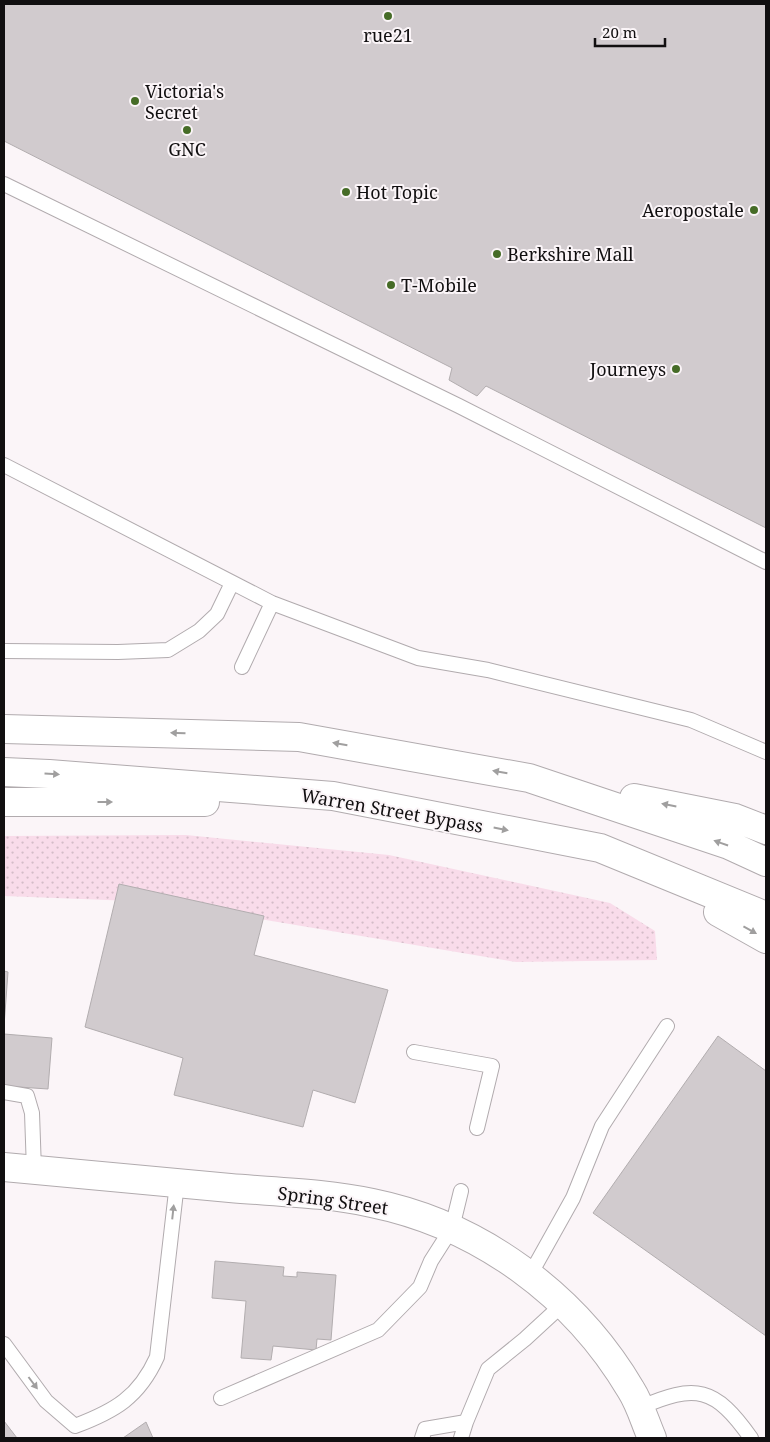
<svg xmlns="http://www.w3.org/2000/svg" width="770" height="1442" font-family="'Noto Serif',serif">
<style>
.grass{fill:url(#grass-dots)}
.building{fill:#d1cbce;stroke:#b2adaf}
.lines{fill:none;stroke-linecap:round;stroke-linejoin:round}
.service-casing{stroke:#b1abae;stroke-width:16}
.tertiary-casing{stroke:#b1abae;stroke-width:30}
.motorway-casing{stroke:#b1abae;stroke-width:30}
.service{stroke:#fff;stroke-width:14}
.tertiary{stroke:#fff;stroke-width:28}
.motorway{stroke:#fff;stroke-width:28}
.oneway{fill:#a09f9f}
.poi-dot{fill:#466c27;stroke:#fbf5f8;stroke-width:2}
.labels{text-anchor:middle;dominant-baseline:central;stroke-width:4;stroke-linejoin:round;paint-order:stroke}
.poi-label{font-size:18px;fill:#110f10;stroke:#fbf5f8;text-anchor:start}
.street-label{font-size:18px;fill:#110f10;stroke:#fbf5f8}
</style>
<defs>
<pattern id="grass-dots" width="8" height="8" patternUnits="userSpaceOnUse" patternTransform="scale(1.25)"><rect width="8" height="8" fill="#f9dcea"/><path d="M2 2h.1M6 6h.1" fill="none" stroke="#d4bcc8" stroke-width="1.8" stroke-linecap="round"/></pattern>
</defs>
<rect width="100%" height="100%" fill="#fbf5f8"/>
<path class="grass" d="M186 835 389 855 610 903 655 931 657 960 516 962 158 902 4 896V836Z"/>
<path class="building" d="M4 4H766V528L486 386 477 396 449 380 452 368 4 141Z
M119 884 264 916 254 955 388 990 355 1103 313 1090 303 1127 174 1095 183 1058 85 1027Z
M4 971 8 972 4 1026Z
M4 1034 52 1038 48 1089 4 1086Z
M718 1036 766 1071V1336L593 1213Z
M215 1261 284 1267 283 1276 297 1277V1272L336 1275 331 1340 317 1339 316 1350 273 1346 271 1360 241 1358 246 1301 212 1298Z
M4 1421 17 1438H4Z
M146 1422 153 1438H123Z"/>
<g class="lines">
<defs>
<path id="service" d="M4 184 459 406 766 562
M4 465 272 603 418 658 488 670 691 720 766 752
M4 651 118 652 168 650 199 631 217 614 232 583
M242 667 272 603
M414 1052 492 1066 477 1128
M4 1092 27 1096 32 1113 34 1170
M530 1275 573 1198 602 1126 667 1026
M4 1344 46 1401 75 1426C115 1411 139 1397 157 1357L177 1183
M221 1398 378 1330 420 1287 431 1261 452 1228 461 1191
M639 1408C696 1383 715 1387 751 1438
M422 1438 425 1429 466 1422 488 1369 525 1339 563 1304
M461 1438 466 1422"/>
<path id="tertiary" d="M4 1167C79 1174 154 1181 230 1188 277 1192 326 1193 372 1203 480 1225 575 1295 631 1390 640 1404 645 1422 652 1438"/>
<path id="motorway" d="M4 729 299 737 529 778 729 845 766 862
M4 772 49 774 333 796 600 848 766 916
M634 798 735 818 766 830
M4 802H205
M718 912 766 939"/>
</defs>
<use href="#service" class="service-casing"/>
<use href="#tertiary" class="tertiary-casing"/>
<use href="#motorway" class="motorway-casing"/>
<use href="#service" class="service"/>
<use href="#tertiary" class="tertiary"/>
<use href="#motorway" class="motorway"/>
</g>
<defs><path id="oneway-solid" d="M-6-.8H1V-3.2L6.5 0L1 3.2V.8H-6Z" transform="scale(1.25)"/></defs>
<g class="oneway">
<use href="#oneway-solid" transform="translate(178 733) rotate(-178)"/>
<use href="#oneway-solid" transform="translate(340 744) rotate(-170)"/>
<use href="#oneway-solid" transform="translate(500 772) rotate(-170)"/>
<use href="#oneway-solid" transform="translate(52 774) rotate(4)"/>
<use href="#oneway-solid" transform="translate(105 802)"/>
<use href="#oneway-solid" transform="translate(669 805) rotate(-169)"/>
<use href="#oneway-solid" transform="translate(501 829) rotate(11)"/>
<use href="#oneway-solid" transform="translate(721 843) rotate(-161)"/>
<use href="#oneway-solid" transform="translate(750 930) rotate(29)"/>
<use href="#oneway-solid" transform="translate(173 1212) rotate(-84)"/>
<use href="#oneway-solid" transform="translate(33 1383) rotate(53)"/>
</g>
<g class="poi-dot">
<circle cx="388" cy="16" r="5"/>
<circle cx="135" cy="101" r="5"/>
<circle cx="187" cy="130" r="5"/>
<circle cx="346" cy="192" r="5"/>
<circle cx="754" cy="210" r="5"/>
<circle cx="497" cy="254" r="5"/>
<circle cx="391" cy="285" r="5"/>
<circle cx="676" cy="369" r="5"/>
</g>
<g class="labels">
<g class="poi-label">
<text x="388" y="35" text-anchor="middle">rue21</text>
<text x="145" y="91">Victoria's<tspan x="145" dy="21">Secret</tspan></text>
<text x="187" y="149" text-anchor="middle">GNC</text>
<text x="356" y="192">Hot Topic</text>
<text x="744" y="210" text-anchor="end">Aeropostale</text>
<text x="507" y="254">Berkshire Mall</text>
<text x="401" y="285">T-Mobile</text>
<text x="666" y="369" text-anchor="end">Journeys</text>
</g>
<g class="street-label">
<text transform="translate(392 810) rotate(10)">Warren Street Bypass</text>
<text transform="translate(333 1200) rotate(8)">Spring Street</text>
</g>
</g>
<rect width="770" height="1442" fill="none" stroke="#110f10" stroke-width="10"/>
<path d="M595 38v8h70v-8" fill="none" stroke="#110f10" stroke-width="2.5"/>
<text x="602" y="38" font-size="15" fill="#110f10" stroke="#fbf5f8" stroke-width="4" paint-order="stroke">20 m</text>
</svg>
